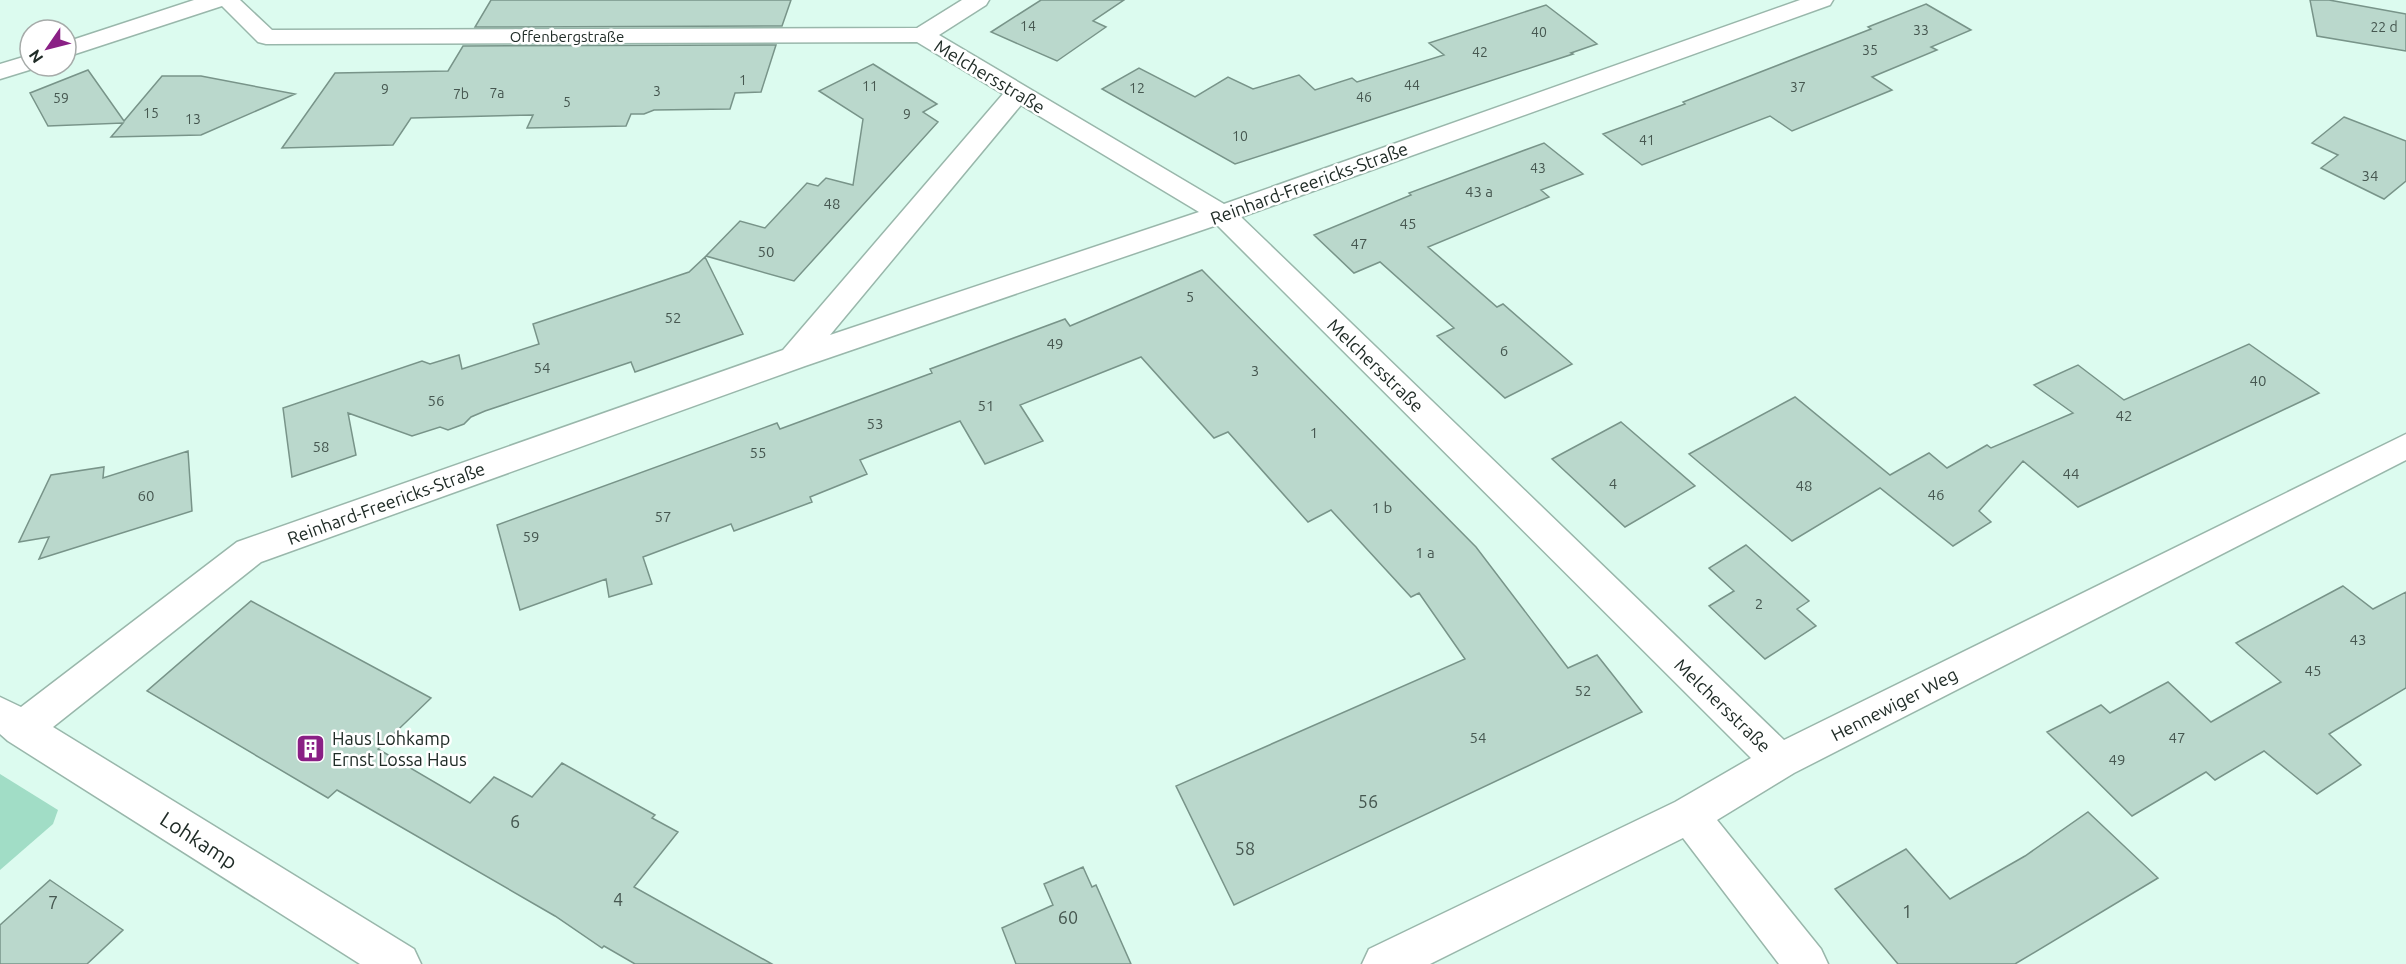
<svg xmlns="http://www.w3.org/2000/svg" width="2406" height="964" font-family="Ubuntu,sans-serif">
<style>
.green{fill:#a1ddc6}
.building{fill:#bad8cc;stroke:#789489;stroke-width:1.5}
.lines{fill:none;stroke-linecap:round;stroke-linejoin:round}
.minor-casing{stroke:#99b7ab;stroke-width:3}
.tertiary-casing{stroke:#99b7ab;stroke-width:3}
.minor{fill:#fff;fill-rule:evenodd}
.tertiary{fill:#fff;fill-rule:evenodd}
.labels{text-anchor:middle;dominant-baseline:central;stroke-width:5;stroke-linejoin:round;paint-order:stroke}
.far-number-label{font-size:14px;fill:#465750}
.far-street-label{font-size:15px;fill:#202c27;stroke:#fff}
.number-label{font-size:15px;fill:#465750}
.street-label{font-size:18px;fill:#202c27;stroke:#fff}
.poi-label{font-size:18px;fill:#202c27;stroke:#fff;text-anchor:start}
.near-number-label{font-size:18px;fill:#465750}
.near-street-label{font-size:21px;fill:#202c27;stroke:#fff}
</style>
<rect width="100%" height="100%" fill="#dcfbef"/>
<path class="green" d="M0 774 58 810 53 824 0 870Z"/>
<path class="building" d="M491 0H791L782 26 475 27Z
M1041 0H1124L1093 21 1106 27 1057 61 991 32Z
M2310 0H2329L2406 14V51L2317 36Z
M1926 4 1971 30 1931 47 1937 50 1872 77 1892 90 1792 131 1770 116 1642 165 1603 134 1685 104 1683 102 1871 29 1868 27Z
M1546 5 1597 44 1571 53 1573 54 1235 164 1102 89 1139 68 1195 97 1228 77 1253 89 1299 75 1315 90 1352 78 1357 82 1444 55 1429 43Z
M776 45 761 92 735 93 730 109 654 110 644 114H631L626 126 527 128 533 115 411 118 393 145 282 148 335 73 448 71 463 46Z
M873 64 937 104 923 112 938 122 794 281 706 256 740 221 765 228 807 183 818 186 826 178 853 185 863 119 819 91Z
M88 70 124 121 162 76H201L295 94 201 135 111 137 123 123 48 126 30 93Z
M2344 117 2406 141V181L2384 199 2321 168 2338 155 2312 143Z
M1544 143 1583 174 1541 190 1549 197 1428 247 1497 307 1503 304 1572 364 1505 398 1437 336 1454 328 1380 262 1354 273 1314 235 1411 195 1409 193Z
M705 257 743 334 635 372 631 362 485 411 471 417 464 424 448 430 440 427 412 436 348 413 356 455 292 477 283 408 422 361 430 364 459 355 462 369 539 344 533 324 689 272Z
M1202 270 1476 547 1568 668 1597 655 1642 712 1234 905 1176 786 1465 659 1419 593 1411 597 1331 510 1308 522 1228 432 1214 438 1141 357 1020 405 1043 441 985 464 960 421 860 460 867 474 810 497 812 502 734 531 731 524 643 557 652 584 609 597 606 579 520 610 497 525 777 423 780 429 932 373 930 369 1065 319 1070 326Z
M2249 344 2319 393 2078 507 2023 461 1979 511 1991 522 1953 546 1880 488 1792 541 1689 454 1795 397 1890 475 1929 453 1947 468 1987 445 1991 448 2073 413 2034 385 2078 365 2124 400Z
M1621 422 1695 486 1625 527 1552 459Z
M188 451 192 511 39 559 49 537 19 542 51 475 104 467 103 478Z
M1746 545 1809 601 1797 609 1816 626 1765 659 1709 606 1734 591 1709 568Z
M2343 586 2373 609 2406 592V688L2329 734 2361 765 2317 794 2264 751 2215 780 2206 772 2132 816 2047 732 2101 705 2110 713 2168 682 2211 722 2281 682 2236 643Z
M251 601 431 698 378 749 470 803 494 777 532 797 562 763 655 815 652 818 678 832 634 887 772 964H635L604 946 602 948 555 916 337 790 328 798 147 691Z
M2088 812 2158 878 2015 964H1898L1835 889 1906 849 1950 899 2025 856Z
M1083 867 1092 887 1096 885 1131 964H1016L1002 928 1053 905 1044 884Z
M50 880 123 930 87 964H0V925Z"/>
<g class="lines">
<defs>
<path id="minor" d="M216 0H240L272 30 917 28 962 0H989L986 5 939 35 1224 204 1800 0H1833L1830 5 1241 217 1784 740 2406 434V460L1794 773 1717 820 1821 949 1828 964H1779L1683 838 1430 964H1362L1369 949 1675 802 1751 758 1217 225 805 366 261 562 53 727 414 949 421 964H360L8 741 0 734V697L21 707 237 542 783 350 1003 94 917 42 266 44 258 42ZM1021 105 1199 212 830 335Z"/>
<path id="tertiary" d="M194 0H228L225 5 66 57V42Z
M30 55V66L39 67 0 79V64Z"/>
</defs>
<use href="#minor" class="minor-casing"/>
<use href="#tertiary" class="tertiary-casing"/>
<use href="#minor" class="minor"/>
<use href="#tertiary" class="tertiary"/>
</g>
<defs>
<symbol id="building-square" viewBox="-11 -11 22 22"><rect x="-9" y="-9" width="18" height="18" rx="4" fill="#8a2085" stroke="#fff"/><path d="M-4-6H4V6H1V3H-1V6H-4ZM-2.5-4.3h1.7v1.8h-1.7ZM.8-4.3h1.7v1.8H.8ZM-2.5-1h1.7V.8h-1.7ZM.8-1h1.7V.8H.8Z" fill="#fff"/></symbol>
</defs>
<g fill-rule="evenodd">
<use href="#building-square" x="294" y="732" width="33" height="33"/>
</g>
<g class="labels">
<g class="far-number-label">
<text x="1028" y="26">14</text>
<text x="2384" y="27">22 d</text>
<text x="1921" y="30">33</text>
<text x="1539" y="32">40</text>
<text x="1870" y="50">35</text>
<text x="1480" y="52">42</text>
<text x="743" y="80">1</text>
<text x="1412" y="85">44</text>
<text x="870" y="86">11</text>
<text x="1798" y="87">37</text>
<text x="1137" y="88">12</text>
<text x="385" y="89">9</text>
<text x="657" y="91">3</text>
<text x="497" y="93">7a</text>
<text x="461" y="94">7b</text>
<text x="1364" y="97">46</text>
<text x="61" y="98">59</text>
<text x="567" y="102">5</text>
<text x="151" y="113">15</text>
<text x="907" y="114">9</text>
<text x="193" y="119">13</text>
<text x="1240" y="136">10</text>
<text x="1647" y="140">41</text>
<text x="1538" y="168">43</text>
</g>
<g class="far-street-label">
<text x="567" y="36">Offenbergstraße</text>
</g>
<g class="number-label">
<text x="2370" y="175">34</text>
<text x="1479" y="191">43 a</text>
<text x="832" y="203">48</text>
<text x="1408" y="223">45</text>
<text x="1359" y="243">47</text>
<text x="766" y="251">50</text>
<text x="1190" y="296">5</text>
<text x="673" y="317">52</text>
<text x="1055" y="343">49</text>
<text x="1504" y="350">6</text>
<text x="542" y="367">54</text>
<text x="1255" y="370">3</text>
<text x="2258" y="380">40</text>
<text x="436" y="400">56</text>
<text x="986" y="405">51</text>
<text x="2124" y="415">42</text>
<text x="875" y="423">53</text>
<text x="1314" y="432">1</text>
<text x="321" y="446">58</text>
<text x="758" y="452">55</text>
<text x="2071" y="473">44</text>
<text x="1613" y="483">4</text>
<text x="1804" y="485">48</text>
<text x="1936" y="494">46</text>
<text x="146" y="495">60</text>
<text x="1382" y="507">1 b</text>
<text x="663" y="516">57</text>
<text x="531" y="536">59</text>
<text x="1425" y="552">1 a</text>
<text x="1759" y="603">2</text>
<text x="2358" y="639">43</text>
<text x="2313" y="670">45</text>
<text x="1583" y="690">52</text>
<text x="1478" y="737">54</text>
<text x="2177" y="737">47</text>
<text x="2117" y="759">49</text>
</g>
<g class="street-label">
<text transform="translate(990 76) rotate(31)">Melchersstraße</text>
<text transform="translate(1309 183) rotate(-20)">Reinhard-Freericks-Straße</text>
<text transform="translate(1376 365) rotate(44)">Melchersstraße</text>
<text transform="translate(386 503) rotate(-20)">Reinhard-Freericks-Straße</text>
<text transform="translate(1894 704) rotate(-27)">Hennewiger Weg</text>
<text transform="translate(1723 705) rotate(44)">Melchersstraße</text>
</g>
<g class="poi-label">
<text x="332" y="738">Haus Lohkamp<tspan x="332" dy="21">Ernst Lossa Haus</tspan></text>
</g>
<g class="near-number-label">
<text x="1368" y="801">56</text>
<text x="515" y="821">6</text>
<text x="1245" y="848">58</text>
<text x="618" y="899">4</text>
<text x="53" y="902">7</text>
<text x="1907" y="911">1</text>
<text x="1068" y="917">60</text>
</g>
<g class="near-street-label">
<text transform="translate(199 840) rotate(33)">Lohkamp</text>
</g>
</g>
<g transform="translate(48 48) rotate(235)"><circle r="28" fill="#ffffff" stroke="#a6aba9" stroke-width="1.5"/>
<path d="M0-4.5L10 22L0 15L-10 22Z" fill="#8a2085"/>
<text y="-9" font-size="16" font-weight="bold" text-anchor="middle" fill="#202c27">N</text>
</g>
</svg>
